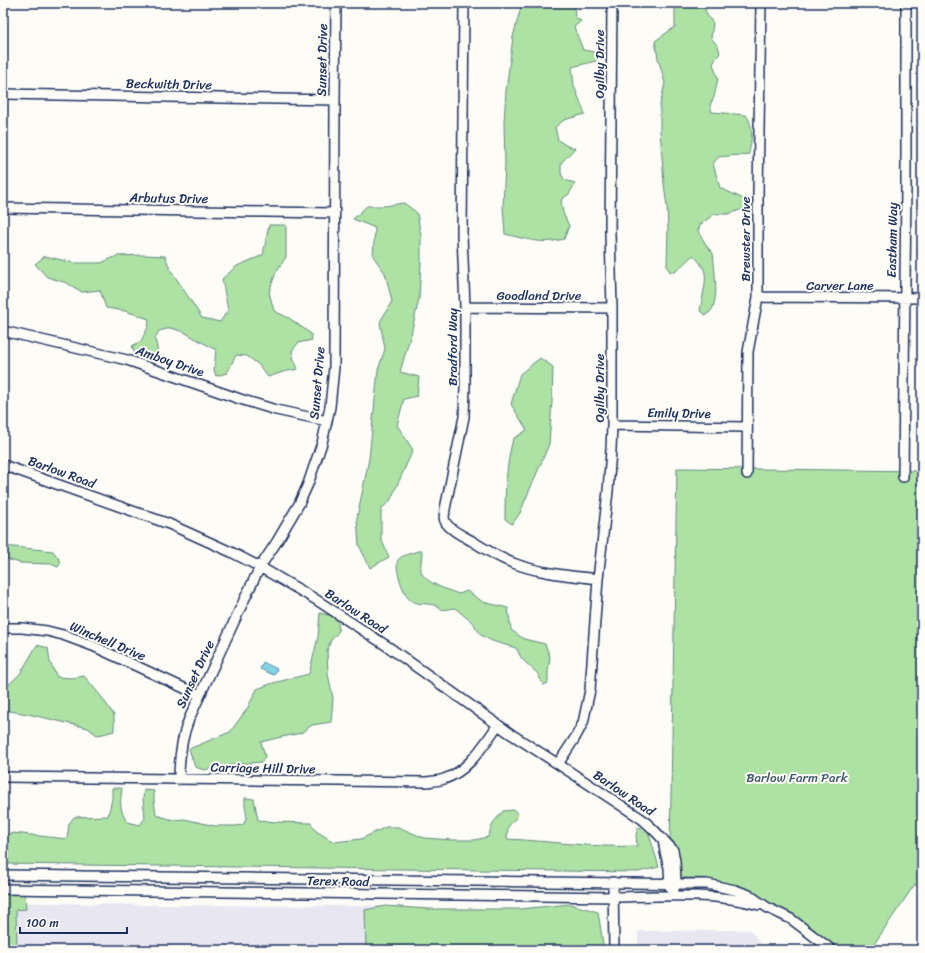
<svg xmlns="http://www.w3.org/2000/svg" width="925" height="953" font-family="Sriracha,sans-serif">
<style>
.built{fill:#e7e6f1}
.green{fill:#aee2a4;stroke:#648881}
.water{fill:#85d2e4;stroke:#5b91ae}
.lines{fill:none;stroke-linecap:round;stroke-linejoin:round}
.minor-casing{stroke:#1b2f5e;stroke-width:12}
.minor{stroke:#fdfcf7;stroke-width:9}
.labels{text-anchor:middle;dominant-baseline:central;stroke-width:4;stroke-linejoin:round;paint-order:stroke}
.street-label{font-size:13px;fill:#1b2f5e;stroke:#fdfcf7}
.park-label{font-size:13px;fill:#405c70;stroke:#fdfcf7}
</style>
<rect width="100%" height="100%" fill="#fdfcf7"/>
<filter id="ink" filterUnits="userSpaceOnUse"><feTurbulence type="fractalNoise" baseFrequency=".025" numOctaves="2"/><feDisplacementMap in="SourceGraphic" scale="8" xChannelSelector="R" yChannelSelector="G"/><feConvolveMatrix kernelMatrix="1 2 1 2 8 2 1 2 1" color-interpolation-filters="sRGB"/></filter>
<g filter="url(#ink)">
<path class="built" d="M3 902 153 905 385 906V950H3Z
M750 930 765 950H638V931Z"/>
<path class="green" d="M522 3H574L575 17 581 21 574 27 583 50 600 53 596 61 572 67 574 86 585 114 564 120 555 127 558 140 567 146 575 148 561 163V173L564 180 575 183 569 194 561 200 563 213 569 226 564 239C542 245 526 239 505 234L503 207 505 164 504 122 506 91 513 37Z
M675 3H703L707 15 713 23 711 38 718 46 720 53 716 58 713 64 718 79 714 97 710 105 712 112 746 115C755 128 751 139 749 154L718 157 713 164 720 188 748 201 746 208 728 214H714L700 225 698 231 708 248 713 253C714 266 720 302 710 312 709 313 707 314 705 315L700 311C701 302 707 282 705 273 704 267 698 260 693 255L675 272H670L667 267 668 228 667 207 664 184 660 130V105L665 83 658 58 655 41 675 27Z
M404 203 417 213 421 236V262L419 299 411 334 400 372 419 377 417 396 404 399 397 425 413 450 390 501 381 509V539L389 557 370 568 359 545 357 518 369 459 378 370 385 349 380 322 392 301 385 273 373 256 375 228 353 219 367 206H385Z
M269 225H286V257L276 272 269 292 274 311 289 318 311 334 312 340 298 343 292 351 294 360 298 369 283 372 268 377 258 364 247 356 236 355 227 373 216 376 214 370 216 350 184 332 171 328 159 331 155 338 159 358 135 354 132 346 141 341 148 327 149 319 125 311 106 308 100 290 82 292 67 283 47 277 35 264 45 256 74 263H101L117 256 145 255 165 256 170 269 202 318 220 322 228 310 222 279 237 266 263 255Z
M540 358 553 367 552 402 549 444 534 480 526 498 520 513 512 524 505 519C505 492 506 465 513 439L527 430 511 404 520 374Z
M677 468 922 471V889L915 884 870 950H838L791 916 749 893 676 883 670 847Z
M3 546 53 551 61 562 58 567 51 564 20 563 3 558Z
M418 551H422C422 558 420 564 421 571 424 583 448 590 459 594L467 591 483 602 508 608 511 630 524 639 545 644 550 657 548 671V683L543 685 538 674 522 659 516 648 492 641 481 635 473 623 455 608 442 610C440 609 437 606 434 605 427 603 417 605 410 600 404 596 394 567 398 560 402 555 412 553 418 551Z
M320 613 337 617 339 631 331 640 327 651 328 674 333 698 331 722 312 725 301 733 277 738 261 742 265 756 262 762 238 764 222 766 204 770 195 767 189 749 230 732 247 709 257 689 273 683 309 674 318 637Z
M37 645 48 648 50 662 57 677 72 678 84 676 100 695 114 715V731L103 734 97 735 88 728 28 714 3 710V696L5 688 20 674Z
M112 788H122C120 803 119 808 127 822L140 825 145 818 143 799 144 790 154 791V800L156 815 173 820 184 819 215 826H235L243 825 247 817 245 807V798L254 799 258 820 276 822 311 823 316 831 334 842 361 839 386 827H398L424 838 452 840H474L488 837 493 823 503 811 514 810 518 815 508 827 507 839C550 841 594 848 637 846L636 835 638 827 649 834 659 867 638 872 3 864V836L13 833 67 839 69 824 74 817 108 816 112 799Z
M3 892 20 893 25 894 26 909 16 910 17 950H3Z
M570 904 598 912 604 950H366L365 910 385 906 429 909H520Z"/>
<path class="water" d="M263 662 277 669 274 675 260 669Z"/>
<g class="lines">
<defs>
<path id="minor" d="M464 3 462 235 465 307V387L464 417 445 509C445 513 443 518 445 521 448 529 465 537 472 541 485 549 499 558 513 563 538 573 572 576 598 579
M3 94 335 100
M3 208 334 213
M758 297 922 298
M465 307 612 308
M3 331 127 360 240 399 276 410 327 421
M612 425 746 427
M3 465 169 524 231 552 260 567 315 599 387 646 511 734 558 764 642 819 652 828 673 850 675 861 676 883 672 896
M747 474 748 352 758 297V194L761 3
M903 477 906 185V3
M3 628H22L47 631 63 635 93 646 199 695
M558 764 575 738 583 723 590 690 598 579 608 491 611 450 612 425V308L610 233 612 3
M3 777 426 782C432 781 439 781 444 779 469 771 484 744 498 725
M179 780C179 758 181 739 189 719L246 596 260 567 276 543 299 504 308 484 322 443 327 421 330 407 334 367 335 100 336 3
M663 839 665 852 669 868 670 887
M3 875 707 884 735 890 749 895 768 908 791 919 832 950
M613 882 614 950
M3 889 614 897C661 896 714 892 759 905"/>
</defs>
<use href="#minor" class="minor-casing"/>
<use href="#minor" class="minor"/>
</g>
</g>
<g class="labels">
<g class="street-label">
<text transform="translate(322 60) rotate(-89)">Sunset Drive</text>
<text transform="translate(599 64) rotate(-90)">Ogilby Drive</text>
<text transform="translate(169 84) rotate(1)">Beckwith Drive</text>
<text transform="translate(169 198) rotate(1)">Arbutus Drive</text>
<text transform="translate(745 239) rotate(-90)">Brewster Drive</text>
<text transform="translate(892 240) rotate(-89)">Eastham Way</text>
<text x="840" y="285">Carver Lane</text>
<text x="539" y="295">Goodland Drive</text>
<text transform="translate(452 347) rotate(-90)">Bradford Way</text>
<text transform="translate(170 361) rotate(19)">Amboy Drive</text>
<text transform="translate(317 383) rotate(-85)">Sunset Drive</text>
<text transform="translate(599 388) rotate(-90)">Ogilby Drive</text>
<text transform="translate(679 413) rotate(1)">Emily Drive</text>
<text transform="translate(62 472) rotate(20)">Barlow Road</text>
<text transform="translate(356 611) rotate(33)">Barlow Road</text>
<text transform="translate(108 641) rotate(23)">Winchell Drive</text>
<text transform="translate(195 674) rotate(-65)">Sunset Drive</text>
<text transform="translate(263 768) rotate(1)">Carriage Hill Drive</text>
<text transform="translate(624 793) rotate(34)">Barlow Road</text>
<text transform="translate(338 881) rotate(1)">Terex Road</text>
</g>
<g class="park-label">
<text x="797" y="777">Barlow Farm Park</text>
</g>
</g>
<rect width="925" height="953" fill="none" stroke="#fdfcf7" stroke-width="16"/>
<rect x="8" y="8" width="909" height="937" fill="none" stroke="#1b2f5e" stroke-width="1.5" filter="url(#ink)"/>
<path d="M20 927v6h107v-6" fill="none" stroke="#1b2f5e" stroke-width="2"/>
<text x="26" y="927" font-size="12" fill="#1b2f5e" stroke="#fdfcf7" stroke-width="3" paint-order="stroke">100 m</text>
</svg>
